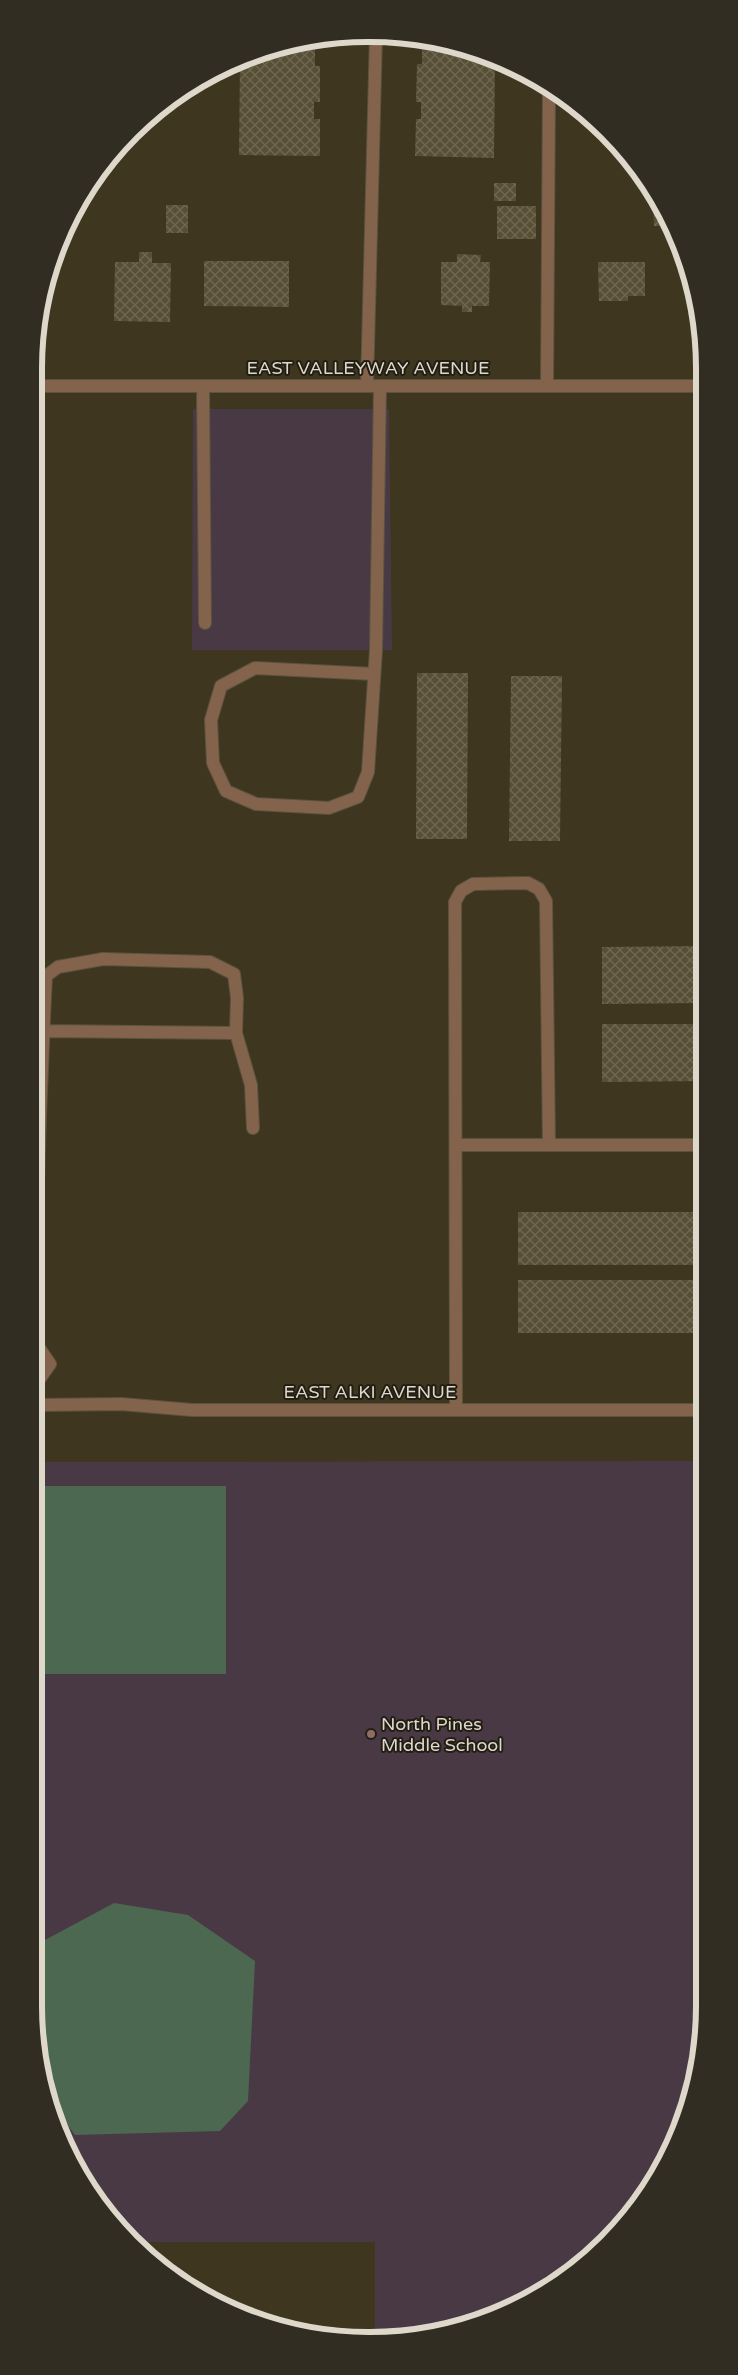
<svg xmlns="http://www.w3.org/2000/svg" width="738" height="2375" font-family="'Varela Round',sans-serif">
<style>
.education{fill:#493945}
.pitch{fill:#4d6850}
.building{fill:url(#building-cross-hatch)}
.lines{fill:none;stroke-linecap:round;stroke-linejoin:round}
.minor-casing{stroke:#5b533e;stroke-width:14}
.minor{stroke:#84634d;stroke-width:12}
.education-dot{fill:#8d6e63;stroke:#221e14;stroke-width:2}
.labels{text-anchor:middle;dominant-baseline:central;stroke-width:4;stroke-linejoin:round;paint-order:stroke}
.street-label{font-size:18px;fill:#ddd8ca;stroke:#221e14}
.poi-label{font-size:18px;fill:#ddd8ca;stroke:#221e14;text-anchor:start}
.rim{fill:none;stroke:#ddd8ca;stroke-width:6}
</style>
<defs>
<pattern id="building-cross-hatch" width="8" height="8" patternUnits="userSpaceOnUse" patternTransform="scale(1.25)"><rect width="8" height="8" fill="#584f37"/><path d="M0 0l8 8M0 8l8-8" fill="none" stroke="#706853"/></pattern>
</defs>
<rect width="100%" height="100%" fill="#3f361f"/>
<path class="education" d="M193 409H389L392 650H192Z
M703 1461 704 2006 698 2072 679 2134 648 2192 606 2243 555 2285 455 2330 391 2341 375 2340V2242H133L117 2227 59 2134 40 2071 38 1462Z"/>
<path class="pitch" d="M226 1486V1674H39L38 1486Z
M114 1903 188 1915 255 1961 248 2101 220 2131 75 2135 48 2099 40 2071V1951L43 1941Z"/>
<path class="building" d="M321 39V47H315V66H320V102H314V119H320V156L239 155 240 60 304 40Z
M418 39 435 40 495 63 494 158 415 156 416 119H421V102H416L417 64H422V47H417Z
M494 183H516V201H494Z
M653 196 670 221 671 226H654Z
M166 205H188V233H166Z
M497 206H536V239H497Z
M139 252H152V263H171L170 322 114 321 115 262H139Z
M457 254 481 255 480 262H490L489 306H472V312H462V306L441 305V262H457Z
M204 261H289V307L204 306Z
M598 262H645V296H628V301H599Z
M417 673H468L467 839H416Z
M511 676H562L560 841H509Z
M702 946 703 1003 602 1004V947Z
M602 1024H703V1081L602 1082Z
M518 1212H703V1265H518Z
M518 1280H703V1333H518Z"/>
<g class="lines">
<defs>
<path id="minor" d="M34 386H702
M203 386 205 623
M367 386 376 34
M547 386 549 89
M374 674 255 668 221 686 211 720 213 763 226 791 256 804 329 808 358 797 368 772 376 650 380 386
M236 1033 251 1085 253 1128
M456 1145H549
M37 1217C39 1136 42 1056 46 976L58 967 103 959 210 962 234 974 237 998 236 1033 43 1031
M37 1345 50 1364 38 1381
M38 1405 121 1404 192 1410H703
M456 1410 455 902 461 891 473 884 528 883 539 889 546 901 549 1145H703"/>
</defs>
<use href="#minor" class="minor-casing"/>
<use href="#minor" class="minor"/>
</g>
<circle class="education-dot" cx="371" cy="1734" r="5"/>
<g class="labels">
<g class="street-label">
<text x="368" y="368">EAST VALLEYWAY AVENUE</text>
<text x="370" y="1392">EAST ALKI AVENUE</text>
</g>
<g class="poi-label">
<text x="381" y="1724">North Pines<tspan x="381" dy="21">Middle School</tspan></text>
</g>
</g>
<path d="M0 0H738V2375H0ZM368 42H370A326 326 0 0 1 696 368V2006A326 326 0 0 1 370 2332H368A326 326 0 0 1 42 2006V368A326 326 0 0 1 368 42Z" fill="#312d23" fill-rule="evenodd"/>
<path class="rim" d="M368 42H370A326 326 0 0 1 696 368V2006A326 326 0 0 1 370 2332H368A326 326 0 0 1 42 2006V368A326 326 0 0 1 368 42Z"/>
</svg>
